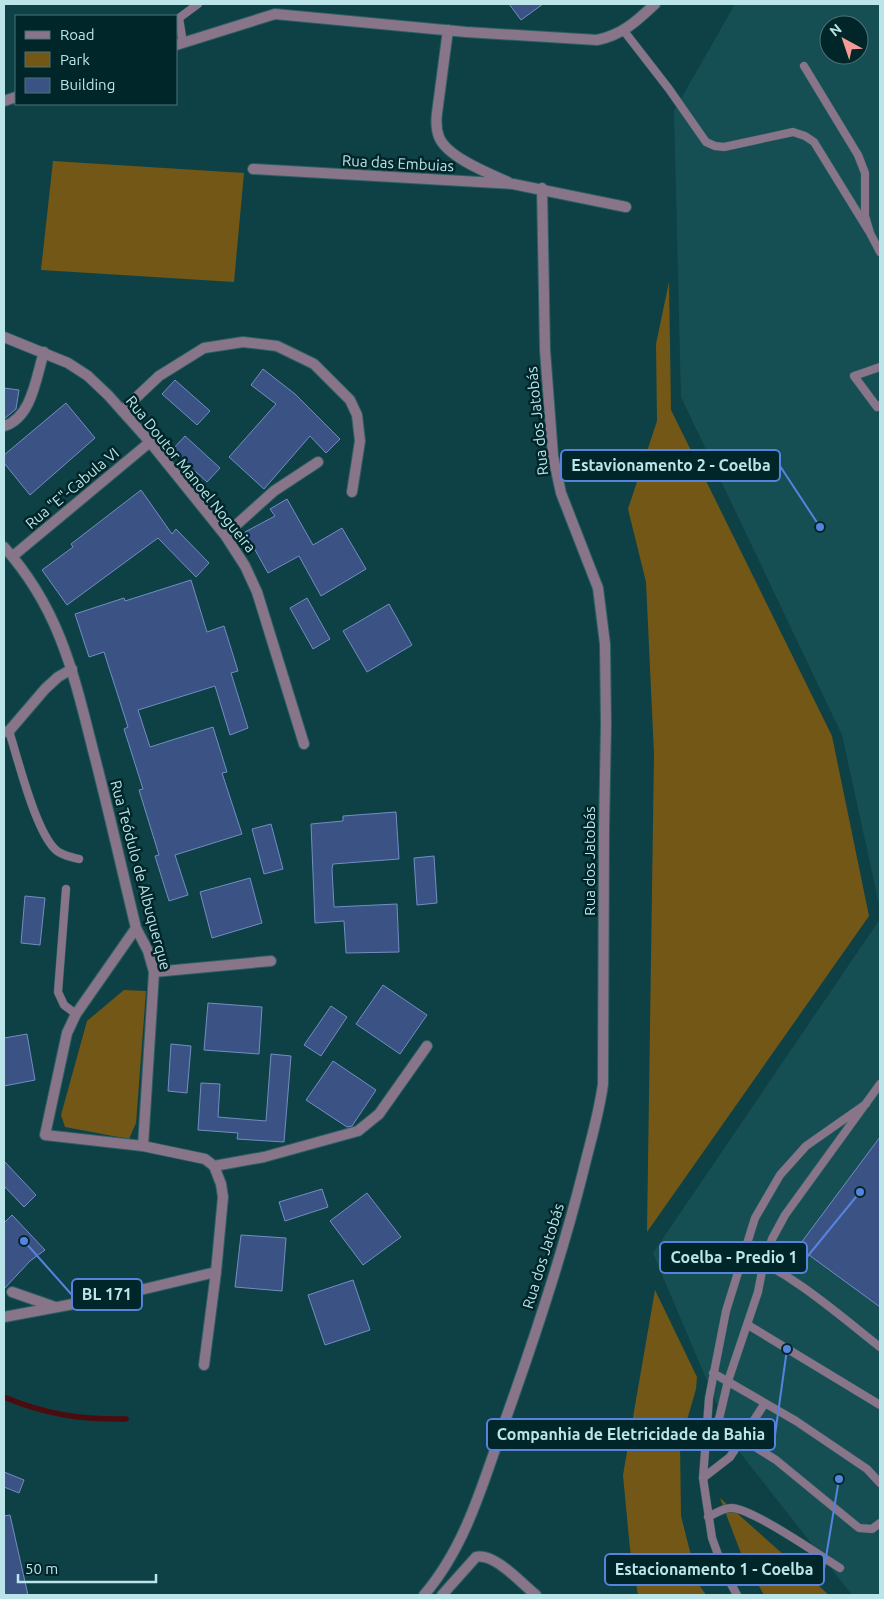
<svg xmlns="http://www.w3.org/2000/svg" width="884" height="1599" font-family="Ubuntu,sans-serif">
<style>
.built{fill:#154f54;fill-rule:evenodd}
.green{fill:#735716}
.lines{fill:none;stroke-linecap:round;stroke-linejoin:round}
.stream{stroke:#4a0c0f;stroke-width:5.5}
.building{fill:#3b5384;stroke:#728dc3}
.service-casing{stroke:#2d5f63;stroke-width:9}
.minor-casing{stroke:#2d5f63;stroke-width:12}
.tertiary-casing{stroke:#2d5f63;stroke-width:12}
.service{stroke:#88758a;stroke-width:8}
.minor{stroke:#88758a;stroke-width:10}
.tertiary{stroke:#88758a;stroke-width:10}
.labels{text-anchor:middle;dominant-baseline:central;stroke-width:5;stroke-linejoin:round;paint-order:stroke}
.street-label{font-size:15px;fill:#bce5e9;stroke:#00262a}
.leader{fill:none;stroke:#5583de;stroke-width:2}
.callout-dot{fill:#5583de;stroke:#00262a;stroke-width:2}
.callout{fill:#00262a;stroke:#5583de;stroke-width:2}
.callout-label{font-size:16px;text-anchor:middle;font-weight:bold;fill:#bce5e9}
</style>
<rect width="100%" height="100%" fill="#0e4145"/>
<path class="built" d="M735 4H880V909L842 735 681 397 674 111ZM829 25H859V55H829Z
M880 919V1595H852L734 1445 653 1253Z"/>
<path class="green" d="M53 161 244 173 234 282 41 270Z
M669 282 671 410 832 736 869 916 647 1232 654 754 646 582 628 509 657 421 656 344Z
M124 990 146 991 136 1123 129 1139 65 1127 61 1115 87 1021Z
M655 1290 697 1377 696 1389 680 1444 681 1516 698 1583 706 1595H638L630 1549 623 1475Z
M720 1498 829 1595H764L742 1556Z"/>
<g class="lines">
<path class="stream" d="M4 1397C44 1414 82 1420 126 1419"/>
</g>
<path class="building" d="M509 4H543L521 20Z
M263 369 295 394 340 439 326 453 310 436 264 489 229 457 276 404 251 385Z
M175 380 210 411 197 425 162 394Z
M4 388 19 390 16 409 4 419Z
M66 403 95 438 30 495 4 463V455Z
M185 436 220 468 207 482 172 450Z
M141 490 172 534 176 529 209 563 196 577 158 538 67 605 42 570 73 547 71 544Z
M287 499 313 545 342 528 366 569 321 596 299 556 268 573 245 532 275 516 270 509Z
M191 580 207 632 224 626 238 671 231 673 248 728 230 735 215 686 138 710 150 747 213 727 227 772 222 773 242 834 175 855 188 895 169 901 155 856 159 855 139 790 143 789 124 729 128 727 104 652 89 657 75 614 124 598 125 601Z
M307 598 330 639 313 649 290 608Z
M389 604 412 645 367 672 343 631Z
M396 812 399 859 333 864 332 869 334 907 397 904 399 952 346 953 344 921 315 923 311 824 343 821V816Z
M271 824 283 869 264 874 252 829Z
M434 856 437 903 417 905 414 858Z
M250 878 262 923 212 938 200 892Z
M25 896 45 898 40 945 21 943Z
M383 985 427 1015 400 1054 356 1024Z
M208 1003 262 1007 259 1054 204 1050Z
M331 1006 347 1017 321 1056 304 1045Z
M27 1034 35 1080 4 1086V1038Z
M171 1044 191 1046 187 1093 168 1091Z
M271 1054 291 1056 284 1142 237 1139 238 1133 198 1130 201 1083 220 1084 218 1117 266 1121Z
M333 1061 376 1090 352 1126 347 1127 306 1100Z
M880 1137V1307L798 1247Z
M4 1161 36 1195 24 1207 4 1186Z
M322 1189 328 1207 285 1221 279 1202Z
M367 1193 401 1237 363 1265 330 1221Z
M12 1215 45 1250 30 1261 4 1289V1223Z
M241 1235 286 1238 282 1291 235 1287Z
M353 1280 370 1330 325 1345 308 1295Z
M4 1472 24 1480 19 1493 4 1487Z
M10 1515 28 1595H4V1516Z"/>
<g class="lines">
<defs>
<path id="service" d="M624 31 669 89 706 142 715 146 724 147 793 132 805 136 814 142 870 233
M183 43 179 18 198 4
M804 66 858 155 865 173V216L870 233 880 252
M880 367 854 376 877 407 880 405
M9 731C18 759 36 834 57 851 64 856 71 857 79 859
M66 889 58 992 64 1005 76 1014
M744 1253C794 1275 838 1314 880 1347
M748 1325 880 1405
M713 1373 796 1421 867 1469 880 1483
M715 1422 776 1460 859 1528 872 1529 880 1523
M706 1447 718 1423 728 1381 758 1292 764 1261 772 1239 785 1215 880 1084
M703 1478 730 1457 765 1403
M708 1517C715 1514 724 1507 732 1508 753 1509 819 1555 840 1568
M737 1595 724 1571 712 1538 703 1478 709 1398 726 1311 755 1218 780 1175 806 1146 866 1104"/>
<path id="minor" d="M448 30 437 113C436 121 436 129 439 137 447 157 488 173 508 182
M176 45 275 14 466 32 597 40C622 35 637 21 655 4
M4 101 16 97
M253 169 513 184 626 207
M4 337 68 363 88 376 108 395 150 442 225 535 245 566 257 592 304 744
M122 411 159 376 204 348 243 342 277 346 314 364 350 400 357 415 360 441 352 492
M4 426C32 418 36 377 44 352
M225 535 274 491 318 462
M13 556 150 442
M4 732 9 731 45 689 58 677 72 669
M154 972 271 961
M143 1146 205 1159 214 1166 221 1184 223 1197 216 1272 204 1365
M214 1166 264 1157 358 1131 379 1114 427 1046
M12 1292 55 1307
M4 1317 111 1297 216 1272
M424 1595C467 1545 484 1479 506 1418 535 1337 562 1256 583 1172 590 1143 599 1114 603 1084L604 831 606 724 605 644 598 588 561 493 553 456 545 350 542 188
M442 1595 476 1557C494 1552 522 1584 536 1595"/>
<path id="tertiary" d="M4 547C60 609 74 675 94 754 109 812 122 870 136 928L148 951 154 972 143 1146 45 1135 67 1033 76 1014 136 928"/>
</defs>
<use href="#service" class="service-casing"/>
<use href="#minor" class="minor-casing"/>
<use href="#tertiary" class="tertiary-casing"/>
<use href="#service" class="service"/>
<use href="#minor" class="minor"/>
<use href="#tertiary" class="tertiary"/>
</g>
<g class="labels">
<g class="street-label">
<text transform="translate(398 163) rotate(3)">Rua das Embuias</text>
<text transform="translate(537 421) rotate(-96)">Rua dos Jatobás</text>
<text transform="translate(191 474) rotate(51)">Rua Doutor Manoel Nogueira</text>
<text transform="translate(72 488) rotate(-40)">Rua "E"-Cabula VI</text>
<text transform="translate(589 861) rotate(-90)">Rua dos Jatobás</text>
<text transform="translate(141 875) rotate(75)">Rua Teódulo de Albuquerque</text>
<text transform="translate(543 1256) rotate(-73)">Rua dos Jatobás</text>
</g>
</g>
<path class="leader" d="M820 527L780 466M860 1192L807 1257M24 1241L72 1295M787 1349L775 1435M839 1479L824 1569"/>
<g class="callout-dot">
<circle cx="820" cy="527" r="5"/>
<circle cx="860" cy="1192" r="5"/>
<circle cx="24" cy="1241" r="5"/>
<circle cx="787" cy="1349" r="5"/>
<circle cx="839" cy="1479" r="5"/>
</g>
<g class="callout">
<rect x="561" y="450" width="219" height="31" rx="5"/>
<rect x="660" y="1242" width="147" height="31" rx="5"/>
<rect x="72" y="1279" width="70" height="31" rx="5"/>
<rect x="487" y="1419" width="288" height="31" rx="5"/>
<rect x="605" y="1554" width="219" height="31" rx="5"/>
</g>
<g class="callout-label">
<text x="671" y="471">Estavionamento 2 - Coelba</text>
<text x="734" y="1263">Coelba - Predio 1</text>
<text x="107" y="1300">BL 171</text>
<text x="631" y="1440">Companhia de Eletricidade da Bahia</text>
<text x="714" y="1575">Estacionamento 1 - Coelba</text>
</g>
<rect width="884" height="1599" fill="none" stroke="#bce5e9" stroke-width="10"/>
<rect x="15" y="15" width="162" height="90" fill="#00262a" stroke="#4b7276"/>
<rect x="25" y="31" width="25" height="8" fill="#88758a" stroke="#4b7276"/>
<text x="60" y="40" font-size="15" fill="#bce5e9">Road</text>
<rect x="25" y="52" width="25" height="15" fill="#735716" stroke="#4b7276"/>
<text x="60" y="65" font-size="15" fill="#bce5e9">Park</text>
<rect x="25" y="78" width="25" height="15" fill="#3b5384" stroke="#4b7276"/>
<text x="60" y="90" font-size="15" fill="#bce5e9">Building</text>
<g transform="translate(844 40) rotate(320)"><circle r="24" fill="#00262a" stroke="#4b7276"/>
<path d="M0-4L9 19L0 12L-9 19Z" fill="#f59c96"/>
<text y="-8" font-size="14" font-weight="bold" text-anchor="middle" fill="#bce5e9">N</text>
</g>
<path d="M18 1574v8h138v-8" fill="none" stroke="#bce5e9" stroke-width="2.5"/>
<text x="25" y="1574" font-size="15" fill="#bce5e9" stroke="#00262a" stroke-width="4" paint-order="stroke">50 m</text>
</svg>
